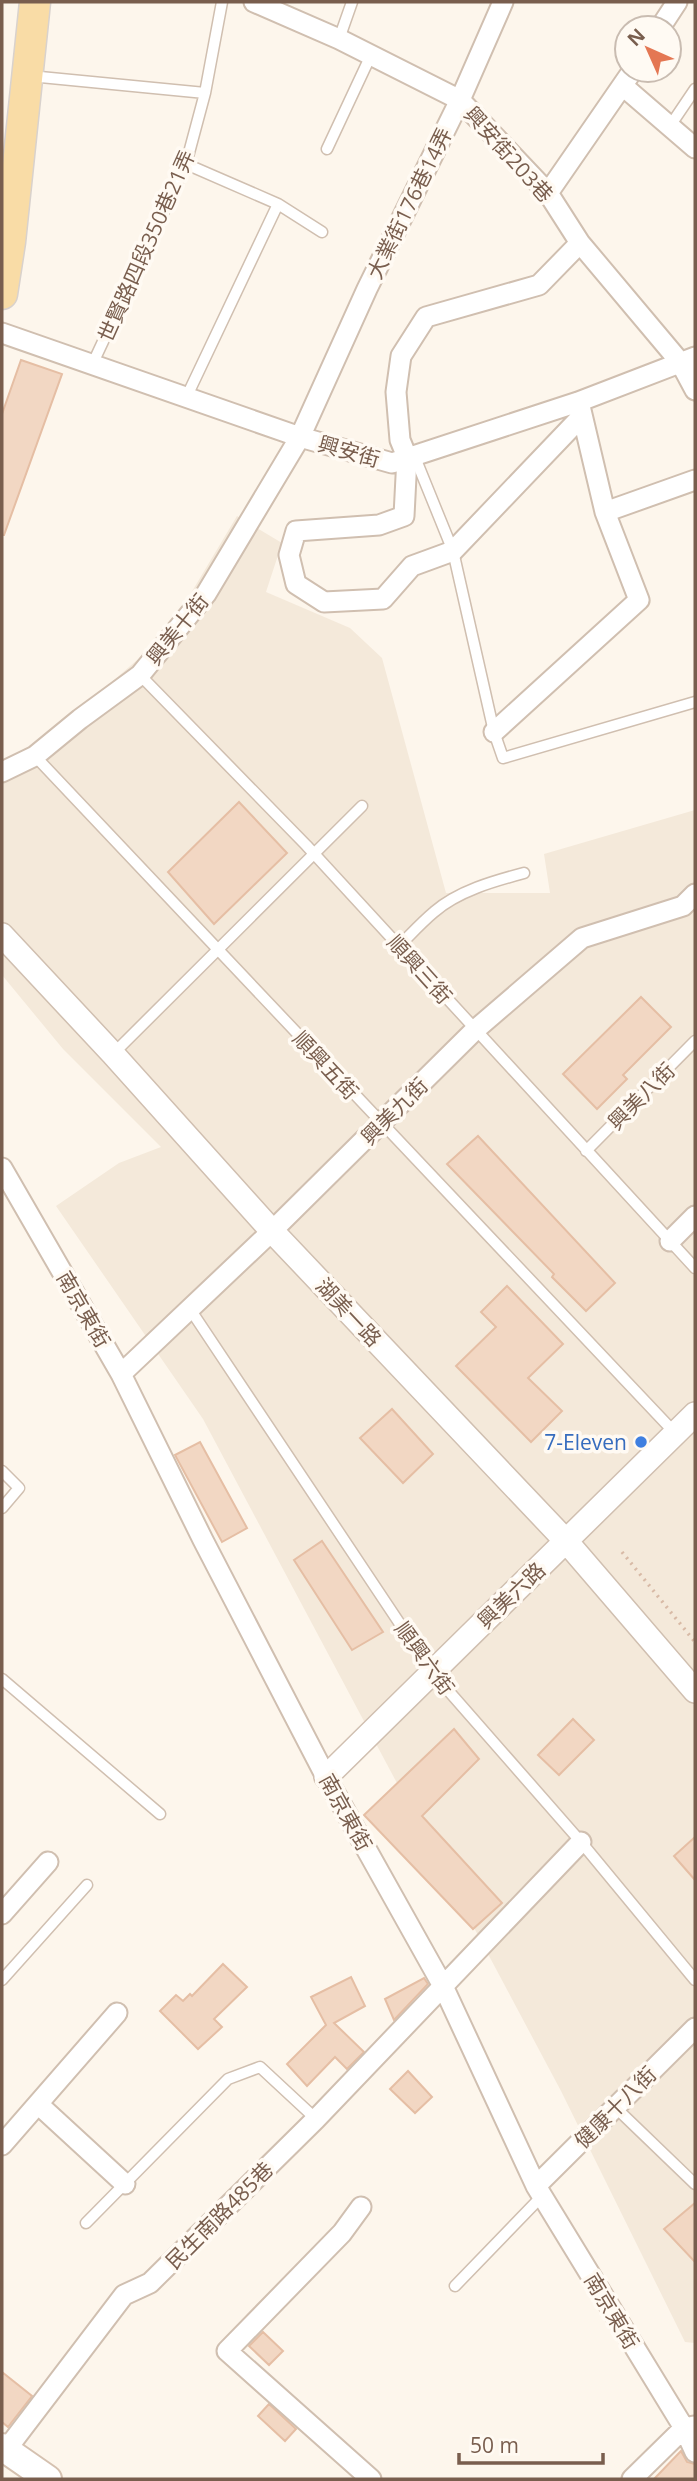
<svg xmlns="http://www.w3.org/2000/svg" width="697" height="2481" font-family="'Open Sans','Noto Sans TC',sans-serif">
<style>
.residential{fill:#f4e9da}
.building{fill:#f2d7c3;stroke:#e5bea4;stroke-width:2}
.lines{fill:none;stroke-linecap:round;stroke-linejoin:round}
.service-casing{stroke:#d0bfb0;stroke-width:13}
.minor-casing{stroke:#d0bfb0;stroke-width:23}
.tertiary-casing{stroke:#d0bfb0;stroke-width:26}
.secondary-casing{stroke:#d5c1b0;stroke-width:30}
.primary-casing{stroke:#d9d2cd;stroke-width:33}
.path{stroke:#d8baa6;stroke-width:3.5;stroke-dasharray:2 5;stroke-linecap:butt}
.service{stroke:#fff;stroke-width:10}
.minor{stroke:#fff;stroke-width:19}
.tertiary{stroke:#fff;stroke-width:23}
.secondary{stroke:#fff;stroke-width:26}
.primary{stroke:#f9dca6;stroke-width:30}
.shop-dot{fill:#3f7fe0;stroke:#fffaf3;stroke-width:2.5}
.labels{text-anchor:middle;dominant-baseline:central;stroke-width:7;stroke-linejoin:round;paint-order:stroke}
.street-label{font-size:21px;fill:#795e4e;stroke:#fffaf3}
.shop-label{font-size:21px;fill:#366cbe;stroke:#fffaf3;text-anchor:end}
</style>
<rect width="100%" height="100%" fill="#fdf6ec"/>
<path class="residential" d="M237 516 282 543 266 592 350 628 382 658 446 893H550L544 854 695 810V2343L685 2342 561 2091 203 1419 56 1206 119 1163 161 1147 63 1049 2 975V762L47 738 166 635Z"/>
<path class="building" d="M21 360 62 374 4 535H2V414Z
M239 802 287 853 214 924 168 872Z
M641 997 671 1027 623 1075 627 1079 597 1109 563 1074Z
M478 1136 615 1283 586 1311 552 1277 554 1274 447 1164Z
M507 1286 563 1344 528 1378 562 1411 531 1442 456 1366 496 1327 481 1312Z
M392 1409 433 1454 403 1483 360 1438Z
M200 1442 247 1528 222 1542 175 1455Z
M322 1541 383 1632 352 1650 294 1560Z
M573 1719 594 1740 559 1775 538 1755Z
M454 1729 479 1759 422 1816 502 1903 473 1929 364 1815Z
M695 1837V1880L674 1856Z
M223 1964 247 1987 214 2019 222 2027 198 2049 160 2011 176 1995 183 2001 190 1994 192 1996Z
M351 1977 365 2006 334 2023 364 2052 347 2069 335 2057 307 2086 287 2064 326 2025 311 1997Z
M424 1978 428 1984 394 2020 385 1999Z
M408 2071 432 2097 415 2113 390 2089Z
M695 2203V2262L664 2229Z
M263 2332 283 2351 269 2365 249 2346Z
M2 2372 32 2396 8 2427 2 2422Z
M269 2404 296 2429 285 2441 258 2416Z
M681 2451 687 2462 695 2464V2479H654Z"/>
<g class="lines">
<defs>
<path id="service" d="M339 39 352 2
M30 76 205 93
M670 126 695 89
M327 149 371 55
M186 164 278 204 322 232
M92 365 186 164 205 93 222 2
M186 398 278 204
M414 455 453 551 494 732 503 758 695 702
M140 675 306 845 695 1268
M35 756 675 1433
M399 946C411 934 422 922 434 912 458 891 494 881 524 873
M113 1054 362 806
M586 1151 695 1041
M190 1309 432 1672 581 1842 695 1980
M2 1471 19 1488 2 1508
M2 1679 160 1814
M2 1980 87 1885
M615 2107 695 2184
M86 2223 228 2079 260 2067 316 2119
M455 2286 542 2196"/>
<path id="minor" d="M254 2 339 39 460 100 548 193 580 243 680 362 695 390
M660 28 677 2
M623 86 695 148
M548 193 633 70
M580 243 539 285 426 317 401 356 396 392 400 440 407 457 404 516 379 525 296 531 289 555 296 584 324 602 383 599 412 566 453 551 582 416
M2 333 300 437 392 463 578 402 695 357
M605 512 695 480
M494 732 639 600 605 512 580 406
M2 772 35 756 80 719 140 675 206 594 300 437 367 289 460 100 503 2
M2 1168 121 1374 203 1540 326 1777 443 1986 536 2186 684 2428 695 2452
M670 1241 695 1216
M121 1374 272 1231 475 1030 582 938 683 906 695 894
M2 1914 48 1862
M38 2104 125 2184
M2 2145 117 2013
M536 2186 695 2028
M361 2207 342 2233 227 2351 371 2479
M6 2450 124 2295 150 2283 316 2119 581 1842
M632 2479 684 2428 694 2426"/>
<path id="tertiary" d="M2 935 113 1054 272 1231 566 1541 695 1691
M326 1777 695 1414"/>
<path id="secondary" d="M2 2447 48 2479"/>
<path id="primary" d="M2 294 10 242 35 2"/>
</defs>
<use href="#service" class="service-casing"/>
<use href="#minor" class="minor-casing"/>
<use href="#tertiary" class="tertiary-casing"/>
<use href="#secondary" class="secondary-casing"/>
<use href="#primary" class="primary-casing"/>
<path class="path" d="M622 1552 695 1642"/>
<use href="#service" class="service"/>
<use href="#minor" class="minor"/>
<use href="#tertiary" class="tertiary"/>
<use href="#secondary" class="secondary"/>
<use href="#primary" class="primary"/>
</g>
<circle class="shop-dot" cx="641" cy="1442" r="7"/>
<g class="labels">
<g class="street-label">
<text transform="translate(509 154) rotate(48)">興安街203巷</text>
<text transform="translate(409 203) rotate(-64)">大業街176巷14弄</text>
<text transform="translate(146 246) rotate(-66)">世賢路四段350巷21弄</text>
<text transform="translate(349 451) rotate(16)">興安街</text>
<text transform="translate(177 629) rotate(-51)">興美十街</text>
<text transform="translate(420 969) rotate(48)">順興三街</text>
<text transform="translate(326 1065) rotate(47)">順興五街</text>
<text transform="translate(641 1096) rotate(-45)">興美八街</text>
<text transform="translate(394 1111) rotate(-45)">興美九街</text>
<text transform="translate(84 1309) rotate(60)">南京東街</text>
<text transform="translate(349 1312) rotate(47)">湖美一路</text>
<text transform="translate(511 1595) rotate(-44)">興美六路</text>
<text transform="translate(425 1658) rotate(54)">順興六街</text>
<text transform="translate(346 1812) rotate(61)">南京東街</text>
<text transform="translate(615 2107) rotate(-45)">健康十八街</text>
<text transform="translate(219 2215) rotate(-45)">民生南路485巷</text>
<text transform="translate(612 2311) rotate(59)">南京東街</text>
</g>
<g class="shop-label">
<text x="627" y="1442">7-Eleven</text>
</g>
</g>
<rect width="697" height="2481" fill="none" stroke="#795e4e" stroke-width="7"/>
<g transform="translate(648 49) rotate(315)"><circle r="33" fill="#fffaf3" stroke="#c9bcb1" stroke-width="2"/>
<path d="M0-5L12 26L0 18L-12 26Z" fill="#e47753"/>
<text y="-10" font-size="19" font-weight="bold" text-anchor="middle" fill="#795e4e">N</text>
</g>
<path d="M459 2453v10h144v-10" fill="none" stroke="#795e4e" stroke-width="3.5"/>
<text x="470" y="2453" font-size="21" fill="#795e4e" stroke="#fffaf3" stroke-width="5" paint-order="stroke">50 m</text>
</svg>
